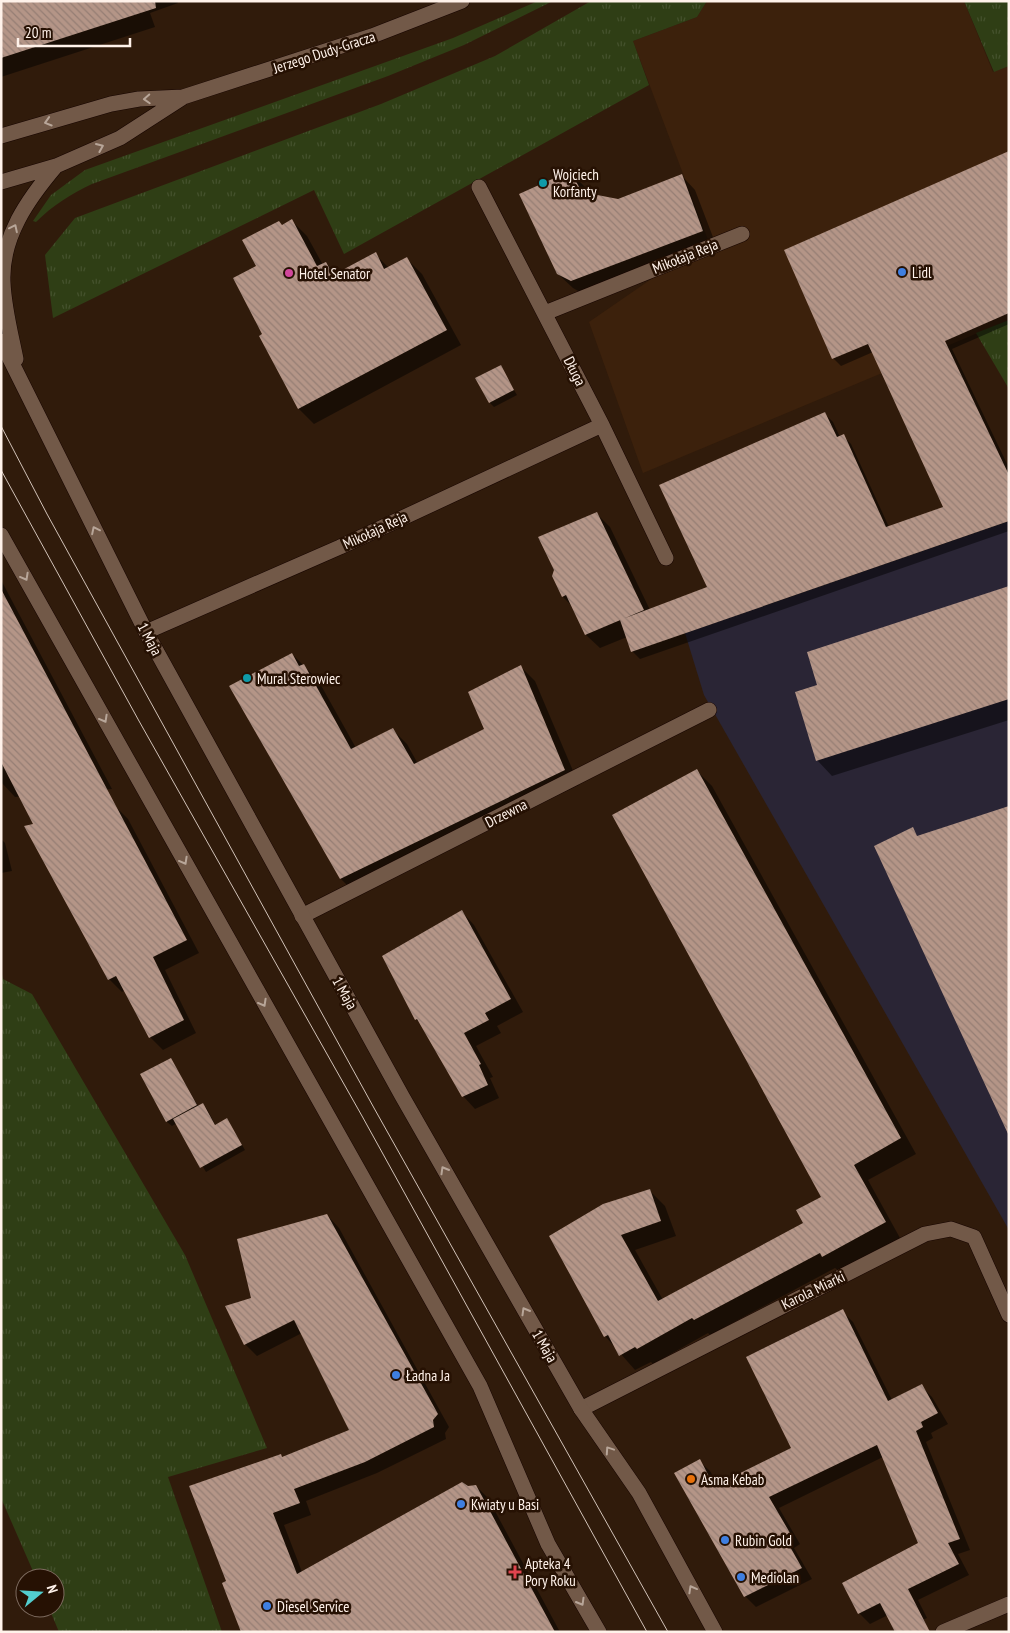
<svg xmlns="http://www.w3.org/2000/svg" width="1010" height="1633" font-family="'PT Sans Narrow',sans-serif">
<style>
.built{fill:#3c210c}
.industrial{fill:#2a2535}
.grass{fill:url(#grass-tufts)}
.shadow{fill:#0007}
.building{fill:url(#building-back-hatch)}
.lines{fill:none;stroke-linecap:round;stroke-linejoin:round}
.minor-casing{stroke:#170500;stroke-width:16}
.tertiary-casing{stroke:#170500;stroke-width:16}
.minor{stroke:#725948;stroke-width:15}
.tertiary{stroke:#725948;stroke-width:15}
.tram{stroke:#d2c3b9;stroke-width:1}
.oneway{stroke:#b8a699}
.culture-dot{fill:#0f9aa8;stroke:#261103;stroke-width:2}
.shop-dot{fill:#3f7fe0;stroke:#261103;stroke-width:2}
.hotel-dot{fill:#d1479c;stroke:#261103;stroke-width:2}
.food-dot{fill:#e8710a;stroke:#261103;stroke-width:2}
.health-dot{fill:#e0444e;stroke:#261103;stroke-width:2}
.labels{text-anchor:middle;dominant-baseline:central;stroke-width:5;stroke-linejoin:round;paint-order:stroke}
.street-label{font-size:15px;fill:#fff2ea;stroke:#261103}
.poi-label{font-size:15px;fill:#fff2ea;stroke:#261103;text-anchor:start}
</style>
<defs>
<pattern id="grass-tufts" width="24" height="20" patternUnits="userSpaceOnUse" patternTransform="scale(1.25)"><rect width="24" height="20" fill="#2f3e15"/><path d="M3 7l-1-3M5 7V3M7 7l1-3M15 17l-1-3M17 17v-4M19 17l1-3" fill="none" stroke="#44512c"/></pattern>
<pattern id="building-back-hatch" width="6" height="6" patternUnits="userSpaceOnUse" patternTransform="scale(1.25)"><rect width="6" height="6" fill="#b49587"/><path d="M-1 5l2 2M0 0l6 6M5-1l2 2" fill="none" stroke="#957e74"/></pattern>
</defs>
<rect width="100%" height="100%" fill="#301b0b"/>
<path class="built" d="M707 1H964L993 72 1009 66V320L643 473 589 322 708 240 633 41 697 17Z"/>
<path class="industrial" d="M1009 521V1230L704 695 685 633Z"/>
<path class="grass" d="M538 1H553L464 45 388 76 92 184C71 194 53 205 36 222L33 221 51 195 85 170 453 38Z
M591 1H707L697 17 633 41 649 85 344 254 314 190 53 318 45 255 75 218 381 104 495 56Z
M964 1H1009V66L994 72Z
M1009 320V389L976 333Z
M1 970 3 979 32 994 185 1255 267 1448 168 1477 222 1632H59L49 1608H55V1578H36L1 1498Z"/>
<path class="shadow" d="M1 1H177L178 3 150 13 155 27 1 77Z
M1009 152V324L952 349 1009 468V531L640 659 632 651 627 637 600 648 586 635 573 607 563 597 596 513 610 527 650 610 709 587 825 414 833 422 840 437 843 436 851 444 889 527 945 507 873 352 841 366 833 358Z
M570 172 584 186 589 195 618 200 682 176 695 190 716 245 585 295 573 288 558 274Z
M292 221 307 236 323 265 326 263 336 274 375 254 389 268 407 259 422 274 461 345 314 424 299 409 260 336 264 335 258 267 279 222 283 226Z
M500 367 517 395 494 407 490 403Z
M1 580 112 789 15 797 1 782Z
M1009 587V720L832 776 817 760 818 686Z
M292 654 318 680 356 748 393 730 407 744 418 764 486 730 521 667 535 681 579 785 355 893 341 879Z
M696 770 712 786 916 1154 868 1180 900 1238 839 1271 835 1268 710 1335 708 1333 653 1364 651 1362 635 1370 605 1336 550 1236 650 1191 665 1206 676 1236 635 1250 663 1300 805 1224 823 1197Z
M115 806 128 819 199 953 165 970 196 1033 163 1050 150 1037 125 990 122 992 109 979Z
M1 839 5 843 12 871 1 873Z
M462 912 474 925 523 1012 497 1026 501 1033 476 1046 493 1077 490 1078 499 1098 475 1109 463 1096 422 1025 416 1019Z
M171 1059 198 1106 202 1104 207 1109 216 1126 227 1120 245 1150 206 1172 177 1123 172 1126 167 1122 142 1075Z
M327 1215 339 1228 449 1427 445 1433 446 1439 377 1473 306 1501 311 1515 284 1525 302 1572 468 1487 476 1486 488 1498 560 1632H242L228 1582 283 1458 351 1431 302 1333 257 1356 245 1344 253 1299Z
M842 1311 853 1322 892 1400 921 1386 932 1397 948 1424 931 1433 933 1438 926 1442 970 1550 958 1554 969 1575 918 1600 927 1618 901 1630 888 1615 870 1624 859 1613 920 1544 883 1457 779 1508 800 1544 794 1548 812 1579 756 1607 745 1596 699 1461 710 1471 718 1485 793 1449Z"/>
<path class="building" d="M1 1H155L156 8 1 58Z
M1009 151V313L945 341 1009 475V521L631 652 620 620 707 587 659 485 825 412 837 437 844 434 886 527 943 507 868 344 832 359 784 250Z
M570 171 582 192 618 199 682 174 703 231 571 281 557 274 519 194Z
M292 219 317 266 326 262 333 275 376 252 384 269 407 257 447 330 298 409 259 336 262 334 233 278 256 266 242 240 279 221 282 225Z
M501 365 514 390 489 403 475 378Z
M597 512 644 610 585 635 566 595 562 597 552 576 554 570 538 537Z
M1009 586V699L816 761 795 692 817 685 807 652Z
M1 589 187 940 153 957 184 1020 149 1038 116 976 108 980 24 826 33 824 1 762Z
M292 653 299 666 304 664 351 749 393 728 414 764 484 729 468 692 521 665 565 770 340 879 229 686Z
M697 769 901 1138 854 1165 886 1222 822 1257 820 1253 694 1320 692 1318 637 1349 635 1347 619 1356 608 1335 604 1337 549 1236 603 1204 650 1189 661 1221 621 1235 658 1301 803 1223 796 1210 821 1197 612 815Z
M1009 806V1136L874 846 913 827 917 836Z
M462 910 511 999 485 1013 489 1020 464 1033 481 1064 479 1065 488 1085 462 1097 417 1019 415 1020 382 956Z
M171 1058 197 1105 166 1122 140 1074Z
M203 1103 215 1125 227 1118 242 1145 200 1168 173 1119Z
M327 1214 438 1414 433 1420 434 1427 365 1462 294 1489 300 1503 273 1513 297 1574 462 1482 468 1486 476 1485 555 1632H241L222 1583 226 1581 189 1486 281 1454 282 1457 349 1430 294 1320 244 1345 225 1306 251 1298 237 1239Z
M843 1309 888 1401 922 1384 938 1413 921 1422 923 1427 916 1431 960 1539 948 1543 959 1564 908 1589 930 1632H895L880 1603 858 1614 842 1583 918 1543 877 1445 769 1497 790 1533 784 1536 802 1568 744 1597 674 1473 700 1459 714 1486 791 1448 746 1357Z"/>
<g class="lines">
<defs>
<path id="minor" d="M479 187 602 425 666 558
M545 313 742 234
M146 632 340 547 602 425
M302 916 709 710
M581 1409 925 1234 951 1229 974 1237 1009 1315
M943 1632 1009 1604"/>
<path id="tertiary" d="M1 136 111 104 139 99 183 97 372 36 462 1
M1 182 56 166 120 138 182 98
M1 341 146 632 402 1096 581 1409 639 1493 715 1632
M16 359C11 334 4 308 3 282 1 237 28 199 56 166
M1 535 480 1386 548 1544 599 1632"/>
</defs>
<use href="#minor" class="minor-casing"/>
<use href="#tertiary" class="tertiary-casing"/>
<use href="#minor" class="minor"/>
<use href="#tertiary" class="tertiary"/>
<path class="tram" d="M1 426 47 514 374 1108 668 1632
M1 470 139 721 362 1116 647 1632"/>
</g>
<defs><path id="oneway-chevron" d="M-2-3.5L2.5 0L-2 3.5" fill="none" stroke-width="1.6" stroke-linecap="round" stroke-linejoin="round" transform="scale(1.25)"/></defs>
<g class="oneway">
<use href="#oneway-chevron" transform="translate(147 99) rotate(177)"/>
<use href="#oneway-chevron" transform="translate(48 122) rotate(163)"/>
<use href="#oneway-chevron" transform="translate(100 147) rotate(-23)"/>
<use href="#oneway-chevron" transform="translate(14 228) rotate(-64)"/>
<use href="#oneway-chevron" transform="translate(95 530) rotate(-116)"/>
<use href="#oneway-chevron" transform="translate(25 577) rotate(61)"/>
<use href="#oneway-chevron" transform="translate(104 719) rotate(61)"/>
<use href="#oneway-chevron" transform="translate(184 861) rotate(61)"/>
<use href="#oneway-chevron" transform="translate(263 1003) rotate(61)"/>
<use href="#oneway-chevron" transform="translate(444 1170) rotate(-120)"/>
<use href="#oneway-chevron" transform="translate(525 1311) rotate(-120)"/>
<use href="#oneway-chevron" transform="translate(609 1450) rotate(-124)"/>
<use href="#oneway-chevron" transform="translate(692 1589) rotate(-119)"/>
<use href="#oneway-chevron" transform="translate(581 1602) rotate(60)"/>
</g>
<g class="culture-dot">
<circle cx="543" cy="183" r="5"/>
<circle cx="247" cy="678" r="5"/>
</g>
<g class="shop-dot">
<circle cx="902" cy="272" r="5"/>
<circle cx="396" cy="1375" r="5"/>
<circle cx="461" cy="1504" r="5"/>
<circle cx="725" cy="1540" r="5"/>
<circle cx="741" cy="1577" r="5"/>
<circle cx="267" cy="1606" r="5"/>
</g>
<circle class="hotel-dot" cx="289" cy="273" r="5"/>
<circle class="food-dot" cx="691" cy="1479" r="5"/>
<path class="health-dot" d="M512.5 1564.5h5v5h5v5h-5v5h-5v-5h-5v-5h5z"/>
<g class="labels">
<g class="street-label">
<text transform="translate(324 52) rotate(-18)">Jerzego Dudy-Gracza</text>
<text transform="translate(685 256) rotate(-22)">Mikołaja Reja</text>
<text transform="translate(575 371) rotate(63)">Długa</text>
<text transform="translate(375 530) rotate(-25)">Mikołaja Reja</text>
<text transform="translate(150 639) rotate(62)">1 Maja</text>
<text transform="translate(506 813) rotate(-27)">Drzewna</text>
<text transform="translate(345 993) rotate(61)">1 Maja</text>
<text transform="translate(813 1290) rotate(-26)">Karola Miarki</text>
<text transform="translate(545 1346) rotate(60)">1 Maja</text>
</g>
<g class="poi-label">
<text x="553" y="174">Wojciech<tspan x="553" dy="17">Korfanty</tspan></text>
<text x="912" y="272">Lidl</text>
<text x="299" y="273">Hotel Senator</text>
<text x="257" y="678">Mural Sterowiec</text>
<text x="406" y="1375">Ładna Ja</text>
<text x="701" y="1479">Asma Kebab</text>
<text x="471" y="1504">Kwiaty u Basi</text>
<text x="735" y="1540">Rubin Gold</text>
<text x="525" y="1563">Apteka 4<tspan x="525" dy="17">Pory Roku</tspan></text>
<text x="751" y="1577">Mediolan</text>
<text x="277" y="1606">Diesel Service</text>
</g>
</g>
<rect width="1010" height="1633" fill="none" stroke="#fff2ea" stroke-width="5"/>
<g transform="translate(40 1593) rotate(72)"><circle r="24" fill="#261103" stroke="#7d6b5f"/>
<path d="M0-4L9 19L0 12L-9 19Z" fill="#52cdce"/>
<text y="-8" font-size="14" font-weight="bold" text-anchor="middle" fill="#fff2ea">N</text>
</g>
<path d="M18 38v8h112v-8" fill="none" stroke="#fff2ea" stroke-width="2.5"/>
<text x="25" y="38" font-size="15" fill="#fff2ea" stroke="#261103" stroke-width="4" paint-order="stroke">20 m</text>
</svg>
